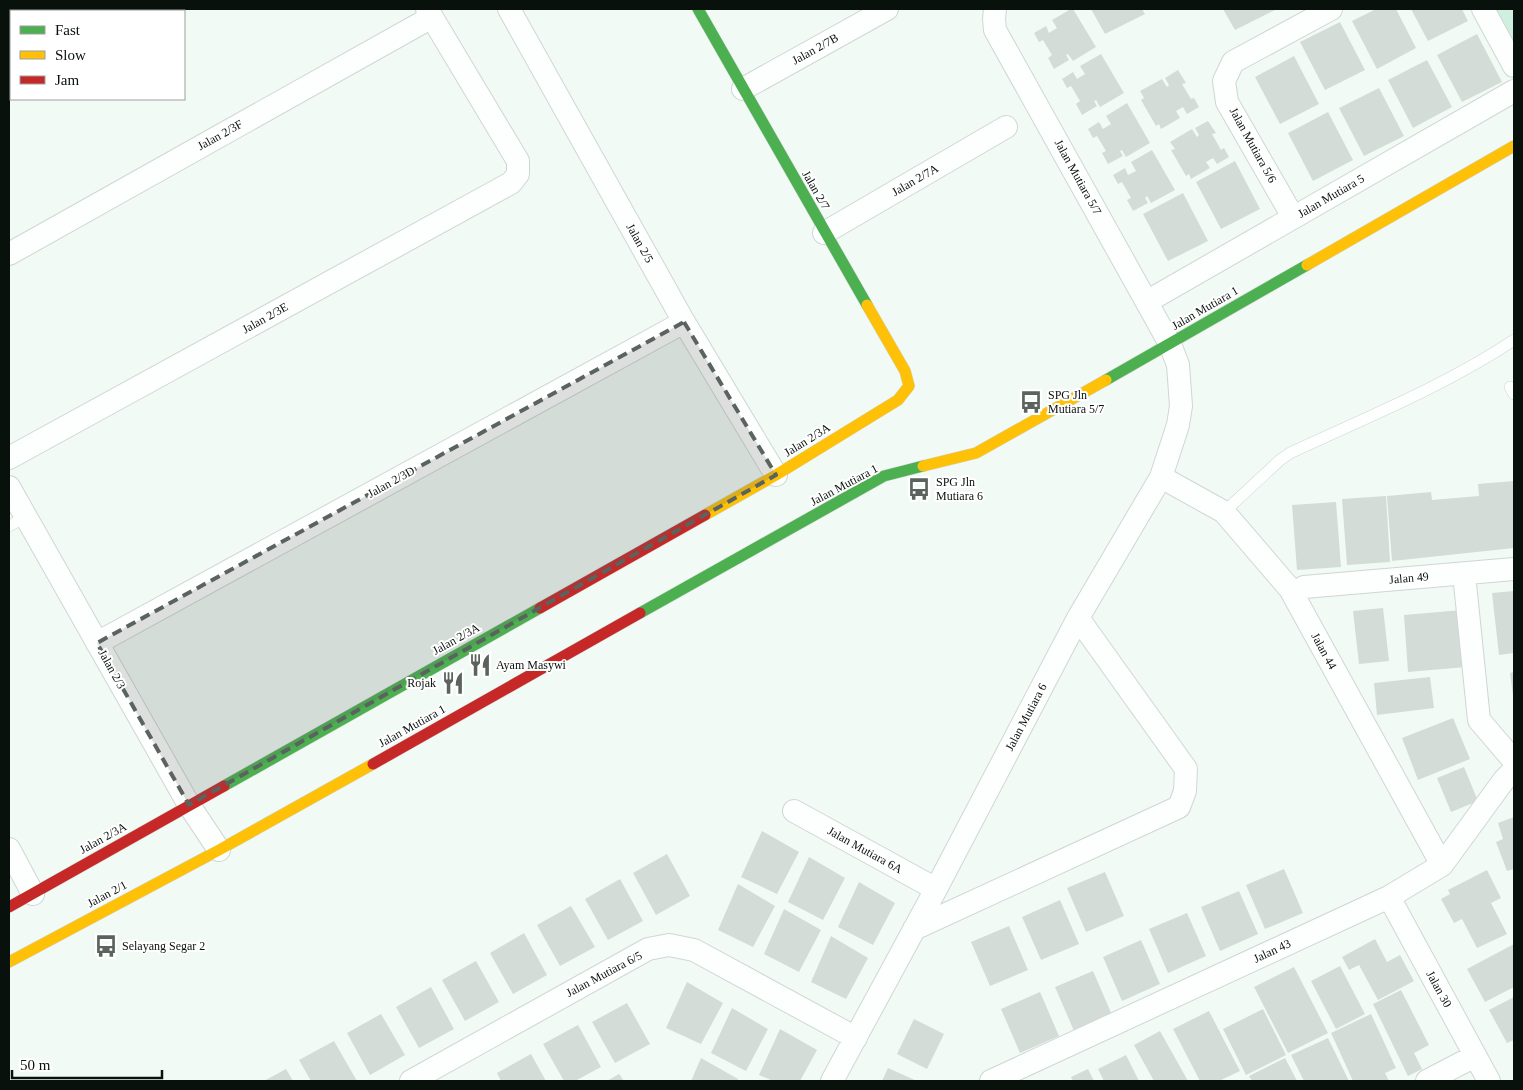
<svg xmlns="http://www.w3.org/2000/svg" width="1523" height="1090" font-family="Georgia,serif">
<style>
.green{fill:#cff0df}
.building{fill:#d4dcd8}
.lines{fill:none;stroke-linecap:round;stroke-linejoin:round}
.lane-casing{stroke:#cfd7d3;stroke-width:12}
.street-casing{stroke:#cfd7d3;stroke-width:24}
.fast-casing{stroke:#cfd7d3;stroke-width:12}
.slow-casing{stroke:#cfd7d3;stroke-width:12}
.jam-casing{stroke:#cfd7d3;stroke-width:12}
.lane{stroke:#fdfefe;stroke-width:11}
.street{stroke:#fdfefe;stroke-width:22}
.fast{stroke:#4caf50;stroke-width:11}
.slow{stroke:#ffc107;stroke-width:11}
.jam{stroke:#c62828;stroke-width:11}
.marked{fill:#5a635e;fill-opacity:0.2;stroke:#5a635e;stroke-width:4;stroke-dasharray:10 6;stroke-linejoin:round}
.labels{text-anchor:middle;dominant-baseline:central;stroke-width:4;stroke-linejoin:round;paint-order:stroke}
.street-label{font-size:12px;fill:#08110c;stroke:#fff}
.poi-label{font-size:12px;fill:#08110c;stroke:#fff;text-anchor:start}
</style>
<rect width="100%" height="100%" fill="#f2faf6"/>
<path class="green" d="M1494 9H1514V44Z"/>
<path class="building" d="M1071 9H1073L1096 47 1073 61 1068 54 1066 55 1069 60 1054 69 1048 58 1052 55 1043 40 1039 42 1034 33 1046 26 1049 33 1057 28 1052 20Z
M1091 9H1142L1145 14 1105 34Z
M1223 9H1277L1235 30Z
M1376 9H1396L1416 48 1377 69 1352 21Z
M1411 9H1462L1468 21 1428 41Z
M1340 22 1365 70 1325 90 1300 42Z
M1477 34 1502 82 1462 102 1437 55Z
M1101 54 1124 93 1100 107 1096 100 1094 101 1097 106 1082 115 1076 104 1080 101 1071 86 1067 88 1062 79 1073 72 1077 79 1085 74 1080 66Z
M1294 56 1319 104 1280 124 1255 77Z
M1427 60 1452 107 1413 128 1388 80Z
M1178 70 1186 83 1182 84 1191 99 1194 98 1199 107 1187 114 1183 107 1176 111 1180 118 1161 129 1159 124 1156 126 1141 100 1144 98 1140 91 1162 79 1167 87 1169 85 1165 78Z
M1379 88 1404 136 1364 156 1339 108Z
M1127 103 1150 143 1126 157 1122 150 1120 151 1123 156 1108 164 1102 153 1106 151 1097 136 1093 138 1088 129 1099 122 1103 129 1111 124 1106 116Z
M1328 112 1353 160 1313 181 1288 133Z
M1208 121 1216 133 1212 134 1221 150 1224 148 1229 157 1217 164 1213 158 1206 162 1210 168 1191 179 1189 174 1186 176 1171 150 1175 149 1170 142 1192 129 1197 137 1199 135 1195 128Z
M1152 150 1175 190 1151 203 1147 196 1145 198 1148 203 1133 211 1127 200 1131 198 1122 182 1118 184 1113 175 1125 168 1128 175 1136 171 1131 162Z
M1235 161 1260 209 1221 229 1196 182Z
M1183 193 1208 241 1168 261 1143 214Z
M1514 481V548L1392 561 1387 496 1431 492 1432 500 1479 496 1478 484Z
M1386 496 1390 562 1347 565 1342 499Z
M1336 502 1341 567 1297 570 1292 505Z
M1514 591V653L1499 655 1492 593Z
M1383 608 1389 661 1359 664 1353 611Z
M1462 610 1466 667 1408 672 1404 615Z
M1514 672V695H1513L1510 673Z
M1430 677 1434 708 1377 715 1374 683Z
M1453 718 1470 759 1418 780 1402 738Z
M1464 767 1478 801 1451 812 1437 778Z
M1514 817V869L1507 871 1496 842 1503 839 1498 823Z
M762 831 799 852 777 894 741 877Z
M667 854 690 896 656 915 633 873Z
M809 857 845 878 823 920 788 902Z
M1284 869 1303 913 1265 929 1246 885Z
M1487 870 1501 898 1491 903 1507 934 1477 948 1462 919 1454 923 1441 899 1450 894 1448 890Z
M1105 872 1124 916 1086 932 1067 888Z
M620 879 643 921 608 940 585 899Z
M859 882 895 903 873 945 838 927Z
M738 884 775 906 753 947 718 930Z
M1239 891 1258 934 1220 951 1201 907Z
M1060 900 1079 944 1041 960 1022 917Z
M571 906 595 947 560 966 537 925Z
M784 909 821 930 799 972 764 954Z
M1187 913 1206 956 1168 973 1149 929Z
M1009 926 1028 970 990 986 971 942Z
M524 933 547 975 513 994 490 953Z
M831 936 868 958 846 999 811 982Z
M1375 939 1387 962 1400 955 1414 981 1378 1000 1359 965 1349 970 1342 957Z
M1141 940 1160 984 1122 1001 1103 957Z
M1514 944V987L1485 1002 1467 969Z
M476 961 499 1002 465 1021 442 980Z
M1340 966 1365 1014 1336 1029 1311 981Z
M1294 967 1328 1033 1288 1053 1254 987Z
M1093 971 1112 1015 1074 1031 1055 987Z
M687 982 723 1003 701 1044 666 1028Z
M431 987 454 1029 419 1048 396 1007Z
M1401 990 1429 1045 1414 1053 1422 1069 1408 1076 1373 1004Z
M1040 992 1059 1036 1020 1053 1001 1009Z
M1514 997V1040L1507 1043 1489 1010Z
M627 1003 650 1044 615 1063 592 1022Z
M732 1008 768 1029 746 1071 711 1053Z
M1263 1009 1286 1055 1246 1075 1223 1029Z
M1209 1011 1240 1071 1219 1081H1200L1173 1029Z
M381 1014 405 1055 370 1075 347 1033Z
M1371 1014 1396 1068 1385 1073 1389 1081H1353L1331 1033Z
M914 1019 944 1034 927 1069 897 1054Z
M578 1025 601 1067 575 1081H564L543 1044Z
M780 1029 817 1050 800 1081H773L759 1075Z
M1160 1031 1188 1081H1154L1134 1045Z
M1328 1038 1349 1081H1304L1291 1055Z
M334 1041 357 1081H311L299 1060Z
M531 1054 546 1081H501L497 1073Z
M1126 1055 1139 1081H1104L1098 1069Z
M701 1058 738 1079 737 1081H691Z
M1285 1058 1297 1081H1252L1249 1076Z
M888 1068 917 1081H882Z
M286 1069 293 1081H264Z
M1088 1069 1094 1081H1073L1071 1077Z
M619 1074 624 1081H607Z"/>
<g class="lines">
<defs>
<path id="lane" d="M1510 387 1514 394
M1224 512 1280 460 1290 453C1365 418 1445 386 1514 340
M9 526 26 517"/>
<path id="street" d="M509 9 684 322 776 475
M1483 9 1514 66
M69 11 73 9
M9 44 11 43
M743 89 887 9
M1293 217 1227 102 1224 81 1233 62 1331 9
M824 233 1006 127
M9 254 432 17
M1148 301 1514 91
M9 458 511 183 518 174V161L427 9
M1161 477 1224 512 1290 589 1442 865
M9 487 189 805 219 850
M1464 574 1479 720 1514 761
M1304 587 1514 569
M97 643 684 322
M794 811 936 889
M9 849 33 894
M1389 897 1489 1081
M914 929 1179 807 1185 791 1186 769 1078 618
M411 1081 648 949 669 945 694 950 856 1038
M832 1081 936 889 1078 618 1161 477 1178 425 1181 406 1178 365 1170 344 995 30 994 19 995 9
M991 1081 1389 897 1442 865 1504 780 1514 770
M1427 1081 1475 1056"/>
<path id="fast" d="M698 9 867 305
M1106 380 1307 265
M640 613 884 476 923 466
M224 786 540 608"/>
<path id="slow" d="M1307 265 1514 146
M923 466 976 453 1106 380
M705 515 776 475 898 400 909 386 905 371 867 305
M9 962 219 850 373 764"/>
<path id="jam" d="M540 608 705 515
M373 764 640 613
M9 907 224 786"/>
</defs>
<use href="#lane" class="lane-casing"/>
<use href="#street" class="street-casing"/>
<use href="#fast" class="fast-casing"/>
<use href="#slow" class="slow-casing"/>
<use href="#jam" class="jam-casing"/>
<use href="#lane" class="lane"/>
<use href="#street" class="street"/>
<use href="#fast" class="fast"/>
<use href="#slow" class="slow"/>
<use href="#jam" class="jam"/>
</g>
<path class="marked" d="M684 322 776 475 189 805 97 643Z"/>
<defs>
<symbol id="bus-bare" viewBox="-9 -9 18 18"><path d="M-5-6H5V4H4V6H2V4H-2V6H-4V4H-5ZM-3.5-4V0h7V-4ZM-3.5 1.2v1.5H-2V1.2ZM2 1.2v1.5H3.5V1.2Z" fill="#5a635e" stroke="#fff" stroke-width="2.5" paint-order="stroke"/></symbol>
<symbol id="restaurant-bare" viewBox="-9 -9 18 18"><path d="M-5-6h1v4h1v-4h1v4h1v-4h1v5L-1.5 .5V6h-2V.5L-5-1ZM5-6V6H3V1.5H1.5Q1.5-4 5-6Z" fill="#5a635e" stroke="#fff" stroke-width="2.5" paint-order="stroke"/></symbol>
</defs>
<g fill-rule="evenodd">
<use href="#bus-bare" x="1015" y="386" width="32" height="32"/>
<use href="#bus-bare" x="903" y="473" width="32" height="32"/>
<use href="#restaurant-bare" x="464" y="649" width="32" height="32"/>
<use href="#restaurant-bare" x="437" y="667" width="32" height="32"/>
<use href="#bus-bare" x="90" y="930" width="32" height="32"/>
</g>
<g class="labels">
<g class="street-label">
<text transform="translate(815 49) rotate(-29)">Jalan 2/7B</text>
<text transform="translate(220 135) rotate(-29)">Jalan 2/3F</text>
<text transform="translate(1253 145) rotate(61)">Jalan Mutiara 5/6</text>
<text transform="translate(1078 177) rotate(61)">Jalan Mutiara 5/7</text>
<text transform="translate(915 180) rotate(-30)">Jalan 2/7A</text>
<text transform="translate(816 190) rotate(60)">Jalan 2/7</text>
<text transform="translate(1331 196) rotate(-30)">Jalan Mutiara 5</text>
<text transform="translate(640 243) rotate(61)">Jalan 2/5</text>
<text transform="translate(1205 308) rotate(-30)">Jalan Mutiara 1</text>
<text transform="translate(265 318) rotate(-29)">Jalan 2/3E</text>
<text transform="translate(807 440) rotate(-32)">Jalan 2/3A</text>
<text transform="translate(391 482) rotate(-29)">Jalan 2/3D</text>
<text transform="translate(844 485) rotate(-28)">Jalan Mutiara 1</text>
<text transform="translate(1409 578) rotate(-5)">Jalan 49</text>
<text transform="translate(456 639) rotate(-29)">Jalan 2/3A</text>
<text transform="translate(1324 651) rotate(61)">Jalan 44</text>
<text transform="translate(112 669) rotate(61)">Jalan 2/3</text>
<text transform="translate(1026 717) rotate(-62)">Jalan Mutiara 6</text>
<text transform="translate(412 726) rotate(-29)">Jalan Mutiara 1</text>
<text transform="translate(103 838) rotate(-29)">Jalan 2/3A</text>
<text transform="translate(865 850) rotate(29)">Jalan Mutiara 6A</text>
<text transform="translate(107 894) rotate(-28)">Jalan 2/1</text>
<text transform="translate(1272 951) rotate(-25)">Jalan 43</text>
<text transform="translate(604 974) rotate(-28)">Jalan Mutiara 6/5</text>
<text transform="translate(1439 989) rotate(61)">Jalan 30</text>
</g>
<g class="poi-label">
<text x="1048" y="395">SPG Jln<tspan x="1048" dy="14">Mutiara 5/7</tspan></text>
<text x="936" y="482">SPG Jln<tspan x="936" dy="14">Mutiara 6</tspan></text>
<text x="496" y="665">Ayam Masywi</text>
<text x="436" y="683" text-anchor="end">Rojak</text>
<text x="122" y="946">Selayang Segar 2</text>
</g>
</g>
<rect width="1523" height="1090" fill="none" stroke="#08110c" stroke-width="20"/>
<rect x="10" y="10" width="175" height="90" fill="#ffffff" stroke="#9ca09e"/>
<rect x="20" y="26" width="25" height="8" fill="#4caf50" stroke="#9ca09e"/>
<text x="55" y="35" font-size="15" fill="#08110c">Fast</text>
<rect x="20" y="51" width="25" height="8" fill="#ffc107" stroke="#9ca09e"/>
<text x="55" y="60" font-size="15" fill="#08110c">Slow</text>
<rect x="20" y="76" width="25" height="8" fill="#c62828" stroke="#9ca09e"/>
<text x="55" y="85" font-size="15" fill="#08110c">Jam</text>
<path d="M12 1070v8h150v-8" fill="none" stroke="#08110c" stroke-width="2.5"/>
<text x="20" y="1070" font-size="15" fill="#08110c" stroke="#ffffff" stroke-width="4" paint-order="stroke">50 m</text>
</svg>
